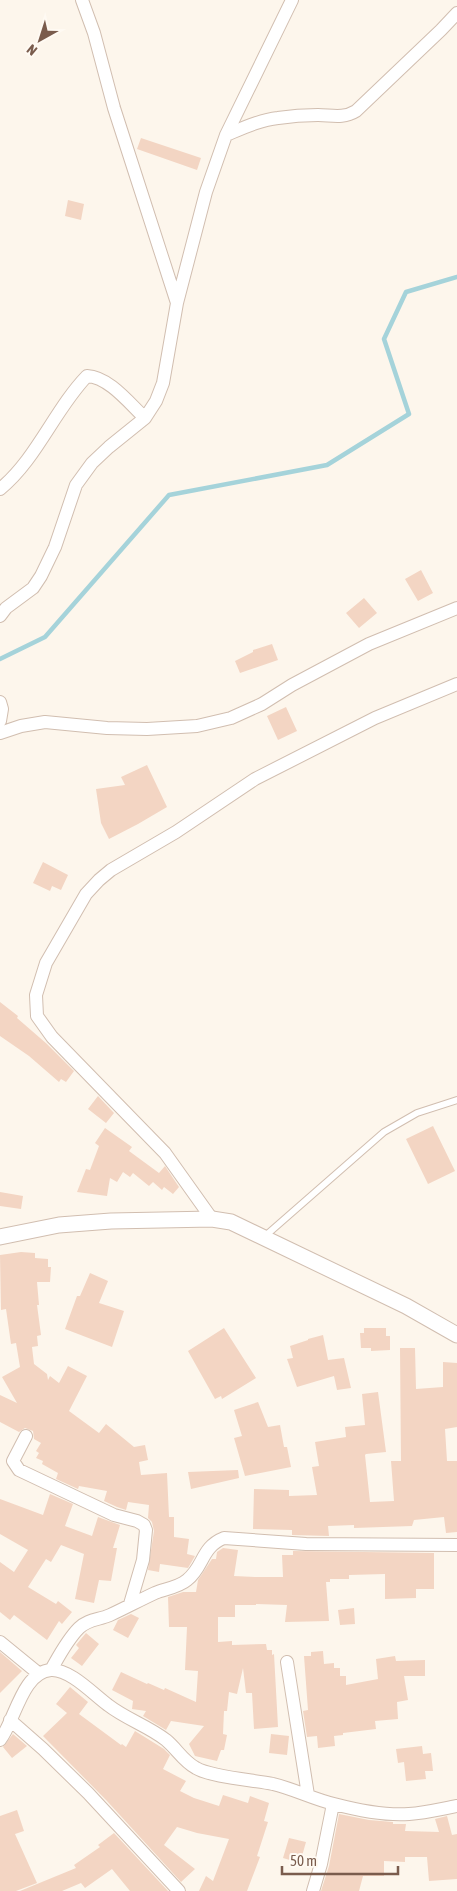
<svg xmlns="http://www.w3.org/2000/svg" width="457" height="1891" font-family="'Asap Condensed',sans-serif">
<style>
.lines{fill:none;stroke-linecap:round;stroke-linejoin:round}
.stream{stroke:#a5d3da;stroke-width:4.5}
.building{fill:#f3d5c3}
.service-casing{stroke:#d1beb0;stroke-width:8}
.minor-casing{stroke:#d1beb0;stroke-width:14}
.tertiary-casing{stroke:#d1beb0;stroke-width:17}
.service{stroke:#fff;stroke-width:6}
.minor{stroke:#fff;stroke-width:12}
.tertiary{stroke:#fff;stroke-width:15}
</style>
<rect width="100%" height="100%" fill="#fdf6ec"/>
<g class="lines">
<path class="stream" d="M0 659 45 637 169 495 327 465 409 414 384 339 406 292 457 277"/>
</g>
<path class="building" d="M141 138 201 158 197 170 137 149Z
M68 200 84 204 81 220 65 216Z
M421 570 433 593 418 601 405 579Z
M364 598 377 613 359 628 346 613Z
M272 644 278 660 240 673 235 661 253 652V650Z
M286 707 297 731 278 740 267 716Z
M147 765 167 807 138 824 109 839 101 823 96 789 125 785 121 777Z
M43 862 68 875 61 890 52 886 50 891 33 883Z
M0 1002 18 1016 17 1018 47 1044 74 1071 66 1082 61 1079 59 1082 29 1056 0 1036Z
M98 1096 114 1113 106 1123 88 1109Z
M433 1126 455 1171 428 1184 406 1139Z
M105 1128 132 1147 129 1151 159 1173 165 1166 179 1187 173 1194 164 1187 162 1190 153 1182 149 1186 133 1173 130 1177 123 1172 117 1182 110 1178 107 1196 77 1192 86 1169 90 1170 99 1146 95 1143Z
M0 1192 23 1196 21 1209 0 1206Z
M21 1252 35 1253V1258L48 1259V1267H51L50 1282H37L39 1305H37L41 1335 37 1336 38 1346 32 1347 34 1364 47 1374 48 1380 50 1376 59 1383 68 1366 87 1376 69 1411 99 1433 106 1424 134 1447 145 1445 148 1460 139 1462 141 1475 167 1473 169 1517H174V1537L189 1539 187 1554 195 1556 188 1568 160 1564 159 1572 148 1570 154 1531 152 1522 148 1518 149 1505 128 1502 126 1510 117 1507 104 1501 107 1491 79 1486 78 1489 56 1479 58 1473 42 1464 43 1461 36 1458 39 1453 36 1451 41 1443 34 1439 33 1431 25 1428 19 1432 0 1422V1395L17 1403 2 1377 20 1367 16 1343 11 1344 6 1309 1 1310 0 1255Z
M90 1273 108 1281 99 1303 124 1311 112 1347 65 1329 77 1296H80Z
M224 1328 256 1378 222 1399 221 1396 215 1399 188 1351Z
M364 1328H386V1336H390V1350L371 1351V1348H361L360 1333H364Z
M323 1335 328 1360 344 1358 351 1388 337 1390 334 1376 297 1387 287 1359 293 1358 290 1346 308 1340V1339Z
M400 1348H415L416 1389 443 1387V1362L457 1363V1427L445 1429 447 1461H457V1532L446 1533 444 1517 414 1520 412 1526 354 1528V1525L328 1526 329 1536 292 1535V1530L253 1529 254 1489 289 1490V1496L317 1495 312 1467 319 1466 315 1442 346 1437 345 1427 365 1425 362 1394 378 1392 386 1452 366 1454 365 1455 370 1502 394 1501 391 1461H401Z
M258 1402 268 1427 280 1425 284 1447H287L291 1467 245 1476 234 1438 242 1436 234 1410Z
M238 1470 239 1478 191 1489 188 1472Z
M50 1494 73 1504 65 1526 92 1536 98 1517 120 1525 113 1548H117L111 1581 99 1580 94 1603 75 1599 84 1554 61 1545 51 1562 46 1559 28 1587 56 1604 58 1601 72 1612 62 1624 59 1621 47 1640 14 1615 10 1620 0 1612V1562L14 1572 28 1550 0 1534V1499L43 1515Z
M223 1548 238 1550 234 1576 255 1577H283L282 1555H293V1551L434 1553V1589H416V1598L385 1599V1574L349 1575V1579H330V1582H326L329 1621 285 1622 287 1605 256 1604V1605H235V1617H218V1642L232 1641V1645L266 1644 267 1650H272V1655L274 1654 278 1727 254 1729 252 1693H246L243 1668 237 1694 229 1692 227 1711H224L223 1734 227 1735 224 1750H221L217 1761 195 1756 189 1744 204 1726 171 1721 166 1730 143 1716 146 1711 132 1709 133 1701 112 1690 121 1672 147 1684 148 1683 164 1690 165 1688 196 1702 198 1671 185 1670 187 1627H169L168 1597 183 1592H196L198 1580 212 1559H216L217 1552Z
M354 1608 355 1624 340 1625 338 1610Z
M131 1614 139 1618 128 1638 113 1630 118 1620Z
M86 1633 99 1644 82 1666 71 1658 79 1648 76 1645Z
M323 1651 324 1664 334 1663V1668H340V1676H346V1685L378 1679 376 1659 395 1656 396 1661 425 1660V1676H404L408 1700 397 1702 398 1719 375 1721 376 1729 343 1733V1735L334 1736 335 1746 318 1748 317 1736 307 1737 303 1711 308 1710 304 1656H311V1652Z
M0 1652 22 1671 0 1693Z
M70 1687 88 1702 79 1714 121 1745 122 1744 126 1747 135 1731 164 1749 170 1755 163 1769 186 1781 180 1791 194 1798 219 1806 223 1795 248 1803 250 1796 269 1803 264 1821 268 1822 257 1856 260 1857 247 1891H199L206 1876 213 1881 229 1839 197 1833 177 1827 164 1845 195 1869 181 1882 107 1801 43 1736 67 1713 56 1704Z
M13 1734 27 1746 12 1758 3 1747Z
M271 1734 289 1736 287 1755 269 1753Z
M422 1746 423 1754 431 1753 433 1771H425L426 1779 406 1781 404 1762 398 1763 396 1749Z
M17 1810 24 1831 15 1834 37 1883 16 1891H0V1816Z
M339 1814 369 1820 393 1822V1824H406L405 1831 439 1832 435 1819 447 1816 452 1835 457 1834V1879L429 1881 427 1857H405V1862L384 1861V1876H363L359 1891H321L329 1866Z
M114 1833 168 1891H130L112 1869 85 1888 81 1883 62 1891H20L76 1868 74 1865 100 1847 98 1845Z
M289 1838 306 1842 300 1863 283 1858Z"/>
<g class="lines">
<defs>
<path id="service" d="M264 1237 384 1132 417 1113 457 1100"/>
<path id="minor" d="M82 0 94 33 114 108 177 303
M226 135C243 128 260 120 278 118 291 116 304 115 318 115 331 115 343 119 356 111L441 30 457 13
M0 489C36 460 55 409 87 376 109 377 129 403 145 418
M0 616 6 608 33 588 41 576 55 547 76 485 92 463 109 447 145 418 156 401 163 383 177 303 206 192 226 135 292 0
M0 702 2 709 0 721
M0 733 21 726 45 722 107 728 147 729 197 726 231 718 262 704 292 685 369 644 457 608
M212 1219 165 1153 52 1037 37 1016 36 995 46 963 86 894 99 880 111 870 176 832 255 779 375 718 457 684
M26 1436 13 1461 19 1470 114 1515 137 1521 144 1525 146 1530 143 1560 130 1604
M0 1642 38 1673
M287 1662 308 1795
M51 1670C59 1656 67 1640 79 1628 88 1619 99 1620 110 1615 125 1608 140 1600 155 1593 165 1589 179 1587 187 1580 204 1567 201 1547 224 1538L306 1544 457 1545
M10 1720 43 1749 88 1793 179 1891
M0 1740C15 1721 22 1672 51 1670 70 1669 93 1694 108 1705 126 1719 148 1726 166 1740 177 1749 183 1761 196 1768 211 1777 253 1780 273 1784 294 1789 313 1799 334 1804 357 1810 384 1816 409 1814 425 1813 441 1809 457 1806
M313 1891 321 1864 333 1804"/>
<path id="tertiary" d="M0 1237 59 1225 111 1221 212 1219 231 1222 406 1306 457 1335"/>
</defs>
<use href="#service" class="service-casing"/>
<use href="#minor" class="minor-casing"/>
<use href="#tertiary" class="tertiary-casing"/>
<use href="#service" class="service"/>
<use href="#minor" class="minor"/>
<use href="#tertiary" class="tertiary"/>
</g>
<g transform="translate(40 40) rotate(219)" stroke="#fffaf3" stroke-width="4" paint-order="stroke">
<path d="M0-4L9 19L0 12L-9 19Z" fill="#7a5c4d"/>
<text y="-8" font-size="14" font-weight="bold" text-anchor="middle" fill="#7a5c4d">N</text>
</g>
<path d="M282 1866v8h116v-8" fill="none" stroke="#7a5c4d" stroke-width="2.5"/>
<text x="290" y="1866" font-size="15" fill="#7a5c4d" stroke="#fffaf3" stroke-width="4" paint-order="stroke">50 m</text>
</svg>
